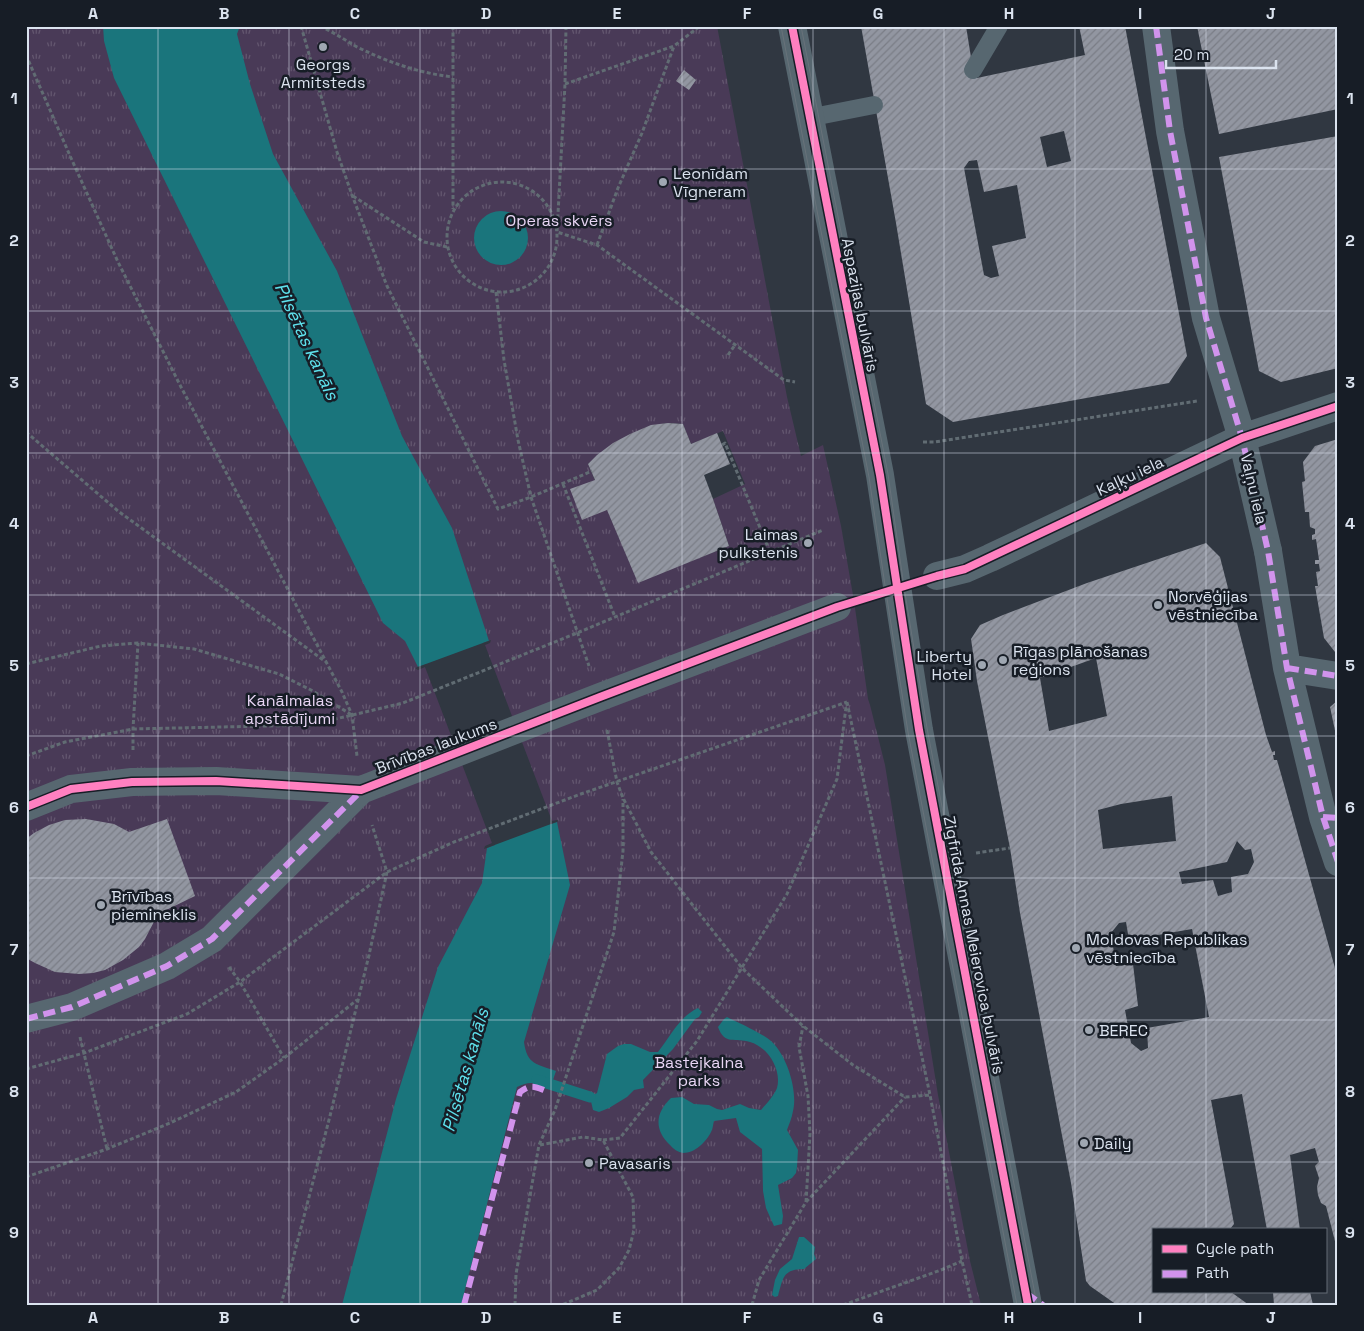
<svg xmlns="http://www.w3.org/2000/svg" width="1364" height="1331" font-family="'Space Grotesk',sans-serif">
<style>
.grass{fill:url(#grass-tufts);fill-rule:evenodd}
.water{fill:#1a757c}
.pier{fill:#303741}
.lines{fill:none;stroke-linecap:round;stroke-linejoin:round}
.stream{stroke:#1a757c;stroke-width:11}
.building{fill:url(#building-hatch);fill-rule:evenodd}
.path{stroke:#616c73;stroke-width:3;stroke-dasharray:4 2.5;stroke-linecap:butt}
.service{stroke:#576770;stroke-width:18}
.pedestrian{stroke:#576770;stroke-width:28}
.minor{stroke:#576770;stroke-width:28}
.tertiary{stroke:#576770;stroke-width:28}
.tram{stroke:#68727a;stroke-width:1}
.quiet{stroke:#d193ec;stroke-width:6;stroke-dasharray:12 6;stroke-linecap:butt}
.cycleway-casing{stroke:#171d26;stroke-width:11}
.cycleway{stroke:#ff80c0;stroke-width:8}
.grid{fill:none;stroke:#dbe3ef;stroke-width:1;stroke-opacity:0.55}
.poi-dot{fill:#9fa7b2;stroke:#171d26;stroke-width:2}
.labels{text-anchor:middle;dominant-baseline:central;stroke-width:5;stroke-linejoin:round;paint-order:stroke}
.poi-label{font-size:16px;fill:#dbe3ef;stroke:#171d26;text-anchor:start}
.park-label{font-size:16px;fill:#e8d5f4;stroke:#171d26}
.street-label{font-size:16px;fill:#dbe3ef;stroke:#171d26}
.water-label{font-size:18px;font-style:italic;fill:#5ee1ec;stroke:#171d26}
.neatline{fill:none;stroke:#dbe3ef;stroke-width:2}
.grid-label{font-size:16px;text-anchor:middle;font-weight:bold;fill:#dbe3ef}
</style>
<defs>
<pattern id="grass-tufts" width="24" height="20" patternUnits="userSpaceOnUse" patternTransform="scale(1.25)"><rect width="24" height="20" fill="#493a57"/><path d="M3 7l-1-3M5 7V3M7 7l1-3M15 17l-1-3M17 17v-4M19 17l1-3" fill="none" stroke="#63566f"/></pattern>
<pattern id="building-hatch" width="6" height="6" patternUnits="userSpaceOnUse" patternTransform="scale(1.25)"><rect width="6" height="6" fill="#9296a1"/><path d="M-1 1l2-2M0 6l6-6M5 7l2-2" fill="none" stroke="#7a7d86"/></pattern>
</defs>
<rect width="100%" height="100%" fill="#303741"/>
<path class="grass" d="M26 26H717L787 397 801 456 823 445 841 526 854 601 868 699 870 705 885 765 938 1095 970 1261 981 1305H26ZM668 423 683 424 691 444 723 431 745 484 713 499 729 546 638 582 588 464C612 442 636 428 668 423Z"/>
<path class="water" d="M103 26H240L237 34 250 84 273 154 337 271 402 436 452 528 489 641 483 643 551 824 557 822 570 885 524 1042C527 1065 537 1064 556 1071L550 1089C536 1083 531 1080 517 1087L461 1305H342L396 1099 438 967 482 883 487 848 495 845 427 664 418 667 405 641 383 623 114 78 104 41Z
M474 238a27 27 0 1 1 54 0a27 27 0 1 1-54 0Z
M698 1008 702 1012 699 1017 695 1019 673 1049 643 1080 644 1088 634 1090 627 1097 609 1108 599 1112 593 1110 590 1097 597 1093 607 1054 618 1046 624 1044H631L650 1052H658C670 1037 679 1017 698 1008Z
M727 1017C739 1023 762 1033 772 1042 787 1056 798 1091 793 1111 792 1118 789 1124 787 1130L798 1150 797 1167 796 1173 792 1178 778 1185 783 1216 782 1224 774 1226 766 1208 763 1191 762 1149 740 1132 736 1118 714 1121C713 1124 713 1129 711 1132 706 1142 695 1153 683 1153 678 1152 673 1149 670 1145 654 1130 655 1113 671 1098L682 1097 694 1104 709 1105 717 1109 722 1110 740 1104 749 1108 761 1110C766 1104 774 1096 777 1088 782 1070 768 1047 750 1042 735 1037 725 1046 718 1027L724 1019Z
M799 1237H804L815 1247 814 1254 816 1259 804 1269C783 1269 783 1278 778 1296L775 1297 772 1295 775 1280 780 1269 792 1259Z"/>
<path class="pier" d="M491 640 490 643 485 645 552 821 557 820 559 821 484 849 485 846 492 843 425 667 418 670 415 668Z"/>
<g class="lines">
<path class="stream" d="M537 1080 590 1097"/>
</g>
<path class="building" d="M861 26H966L973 70 977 78 1085 55 1079 26H1125L1187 356 1169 383 953 422 926 404 896 223ZM1064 131 1071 161 1047 167 1040 137ZM977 160 984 192 1017 185 1026 238 992 246 999 276 991 278 984 275 964 168 969 161Z
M1197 26H1338V109L1219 134Z
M684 70 696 80 689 90 676 81Z
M1338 136V368L1281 382 1259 371 1219 157Z
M668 423 683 424 691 444 717 433 730 464 704 475 713 499 729 546 638 583 607 510 582 520 570 489 595 480 588 464 597 455 613 443 630 434 651 425Z
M1338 439V653L1335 652 1324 638 1315 586H1318L1316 572 1320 571 1319 564H1315V560H1319L1316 539 1312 540V535L1315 534V529L1310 527 1309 512H1305L1302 482 1305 481 1303 462 1315 446Z
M1206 543 1220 557 1221 561 1266 735 1272 752 1275 751V755H1273L1274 760H1277L1283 781 1338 979V1253L1326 1206 1321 1203 1318 1195 1317 1187 1319 1178 1315 1166 1319 1162 1315 1148 1290 1155 1300 1230H1267L1242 1094 1211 1100 1234 1224 1230 1229 1224 1230H1153V1292H1231L1249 1305H1117L1090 1286 1086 1281 1071 1183 1020 913 1010 848 977 681 971 639 980 625 1003 615 1087 583ZM1096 658 1107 716 1049 731 1040 678ZM1172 796 1176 841 1103 849 1098 810 1121 804ZM1237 841 1245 850 1251 849 1254 862 1248 874 1231 877 1232 892 1218 896 1213 880 1182 884 1179 872 1227 862ZM1126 922 1129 940 1192 929 1209 1017 1147 1028 1148 1048 1141 1051 1131 1043 1125 1010 1138 1006 1133 964 1116 966 1111 933 1119 923Z
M1338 700V740H1337L1330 707Z
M86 819 114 824 129 832 167 819 195 896 158 914 145 939 139 947 123 960 105 970 93 973 79 974 55 972 35 963 26 958V839L34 833 49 825 65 820Z
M1273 1292H1310L1313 1305H1274Z"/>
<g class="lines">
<path class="path" d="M301 26 337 152 352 195 387 286 498 509 531 497 592 471
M320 26C333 32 345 40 357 47 388 62 418 73 453 77
M453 26V209
M566 26 565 84 557 232 597 245 784 380 795 382
M26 55 71 158 118 262 181 387 342 692 352 715 357 756
M565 84 674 46 700 26
M447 237a55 55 0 1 1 110 0a55 55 0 1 1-110 0Z
M353 196 424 242 447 247
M597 245 618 188 642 133 674 46
M496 292 504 360 518 440 531 497 589 666
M728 355 735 345
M26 432 118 511 326 662
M923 442H935L1197 401
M722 445 725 443 770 552
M563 484 615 617
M26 664 101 646 138 643 194 649 279 674 311 690 352 715
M847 702 930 1095 962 1261 972 1305
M607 730 617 782 623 798 651 852 742 968 803 1026 853 1065 905 1097 930 1095
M133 750V729L138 643
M26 756 65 742 133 729 310 725 403 703 577 633 823 530
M976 853 1010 848
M229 967 240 982 284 1058
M80 1037 107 1149
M26 1069 84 1053 187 1014 240 982 387 872 454 842 578 795 847 702
M603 1140 620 1138 697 1041 787 894 837 779 846 707
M540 1145 583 1137 603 1140 633 1197 634 1230 629 1250 619 1268 597 1290 562 1305
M26 1177 107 1149 170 1123 236 1092 284 1058 357 1000
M806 1202 905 1097
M281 1305 330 1116 369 955 387 872 372 825
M515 1305 516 1274 539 1145 555 1110 614 932 623 851V799
M752 1305 759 1280 806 1202 810 1134 808 1096 799 1047 803 1026
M843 1305 941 1270 962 1261"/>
<path class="service" d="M973 70 999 26
M818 116 874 105"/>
<path class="pedestrian" d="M1156 26 1170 131 1206 318 1242 438 1268 551
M937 576 965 569 990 558 1242 438 1338 406
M26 807 71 789 132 782 216 781 361 790
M26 1019 72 1007 167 966 212 939 361 790 600 697 837 607"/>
<path class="minor" d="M1268 551 1287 668 1323 817 1338 862
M1287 668 1338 676"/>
<path class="tertiary" d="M792 26 880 475 919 730 1028 1305"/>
<path class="tram" d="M781 26 869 477 886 592 908 732 1017 1305
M801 26 888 474 904 587 927 728 1037 1305"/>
<path class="quiet" d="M1156 26 1170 131 1206 318 1242 438 1268 551 1287 668 1323 817 1338 862
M1287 668 1338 676
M1323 817 1338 818
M26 1019 72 1007 167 966 212 939 362 790
M1026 1293 1043 1305
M464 1305 520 1092C532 1083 535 1087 549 1092"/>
<defs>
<path id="cycleway" d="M792 26 880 475 919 730 1028 1305
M26 807 71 789 132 782 216 781 361 790 600 697 837 607 937 576 965 569 1242 438 1338 406"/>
</defs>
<use href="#cycleway" class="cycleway-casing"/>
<use href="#cycleway" class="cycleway"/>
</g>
<path class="grid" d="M158 26V1305M289 26V1305M420 26V1305M551 26V1305M682 26V1305M813 26V1305M944 26V1305M1075 26V1305M1206 26V1230M26 169H1338M26 311H1338M26 453H1338M26 595H1338M26 736H1338M26 878H1338M26 1020H1338M26 1162H1338M1206 1292V1305"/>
<g class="poi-dot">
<circle cx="323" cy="47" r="5"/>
<circle cx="663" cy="182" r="5"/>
<circle cx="808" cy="543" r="5"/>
<circle cx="1158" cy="605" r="5"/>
<circle cx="1003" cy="660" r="5"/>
<circle cx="982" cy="665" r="5"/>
<circle cx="101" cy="905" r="5"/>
<circle cx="1076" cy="948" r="5"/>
<circle cx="1089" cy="1030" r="5"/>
<circle cx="1084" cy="1143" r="5"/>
<circle cx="589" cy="1163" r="5"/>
</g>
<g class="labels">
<g class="poi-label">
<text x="323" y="64" text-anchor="middle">Georgs<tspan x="323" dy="18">Armitsteds</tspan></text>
<text x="673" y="173">Leonīdam<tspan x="673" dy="18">Vīgneram</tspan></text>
<text x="798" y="534" text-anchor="end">Laimas<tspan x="798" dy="18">pulkstenis</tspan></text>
<text x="1168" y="596">Norvēģijas<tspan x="1168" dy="18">vēstniecība</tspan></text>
<text x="1013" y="651">Rīgas plānošanas<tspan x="1013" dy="18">reģions</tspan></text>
<text x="972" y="656" text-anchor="end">Liberty<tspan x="972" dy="18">Hotel</tspan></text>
<text x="111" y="896">Brīvības<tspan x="111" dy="18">piemineklis</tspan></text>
<text x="1086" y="939">Moldovas Republikas<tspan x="1086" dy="18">vēstniecība</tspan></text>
<text x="1099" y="1030">BEREC</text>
<text x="1094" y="1143">Daily</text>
<text x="599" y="1163">Pavasaris</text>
</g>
<g class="park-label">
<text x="559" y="220">Operas skvērs</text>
<text x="290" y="700">Kanālmalas<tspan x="290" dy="18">apstādījumi</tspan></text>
<text x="699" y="1062">Bastejkalna<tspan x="699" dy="18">parks</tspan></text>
</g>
<g class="street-label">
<text transform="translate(860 305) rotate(79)">Aspazijas bulvāris</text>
<text transform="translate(1130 476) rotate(-25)">Kaļķu iela</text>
<text transform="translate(1254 489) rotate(77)">Vaļņu iela</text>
<text transform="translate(436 746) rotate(-21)">Brīvības laukums</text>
<text transform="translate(974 945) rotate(79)">Zigfrīda Annas Meierovica bulvāris</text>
</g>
<g class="water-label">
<text transform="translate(307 341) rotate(65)">Pilsētas kanāls</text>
<text transform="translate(465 1070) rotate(-74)">Pilsētas kanāls</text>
</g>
</g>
<rect width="1364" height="1331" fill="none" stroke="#171d26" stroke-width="55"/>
<rect x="1152" y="1228" width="175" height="65" fill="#171d26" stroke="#656c76"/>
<rect x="1162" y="1245" width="25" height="8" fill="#ff80c0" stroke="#656c76"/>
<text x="1196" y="1254" font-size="15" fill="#dbe3ef">Cycle path</text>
<rect x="1162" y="1270" width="25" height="8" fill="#d193ec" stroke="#656c76"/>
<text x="1196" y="1278" font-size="15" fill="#dbe3ef">Path</text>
<path d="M1166 60v8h110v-8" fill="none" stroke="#dbe3ef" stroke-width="2.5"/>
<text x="1174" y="60" font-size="15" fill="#dbe3ef" stroke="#171d26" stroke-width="4" paint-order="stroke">20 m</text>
<rect x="28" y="28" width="1308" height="1276" class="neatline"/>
<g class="grid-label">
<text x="93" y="19">A</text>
<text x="224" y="19">B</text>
<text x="355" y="19">C</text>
<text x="486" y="19">D</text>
<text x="617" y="19">E</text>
<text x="747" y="19">F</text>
<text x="878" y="19">G</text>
<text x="1009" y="19">H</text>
<text x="1140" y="19">I</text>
<text x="1271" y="19">J</text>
<text x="14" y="104">1</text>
<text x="1350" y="104">1</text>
<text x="14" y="246">2</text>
<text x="1350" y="246">2</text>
<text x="14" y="388">3</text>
<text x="1350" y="388">3</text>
<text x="14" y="529">4</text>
<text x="1350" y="529">4</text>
<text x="14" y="671">5</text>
<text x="1350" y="671">5</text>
<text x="14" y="813">6</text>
<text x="1350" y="813">6</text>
<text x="14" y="955">7</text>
<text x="1350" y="955">7</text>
<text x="14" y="1097">8</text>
<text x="1350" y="1097">8</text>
<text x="14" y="1238">9</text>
<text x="1350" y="1238">9</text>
<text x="93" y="1323">A</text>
<text x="224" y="1323">B</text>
<text x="355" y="1323">C</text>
<text x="486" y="1323">D</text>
<text x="617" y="1323">E</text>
<text x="747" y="1323">F</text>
<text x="878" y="1323">G</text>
<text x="1009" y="1323">H</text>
<text x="1140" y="1323">I</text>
<text x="1271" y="1323">J</text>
</g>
</svg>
